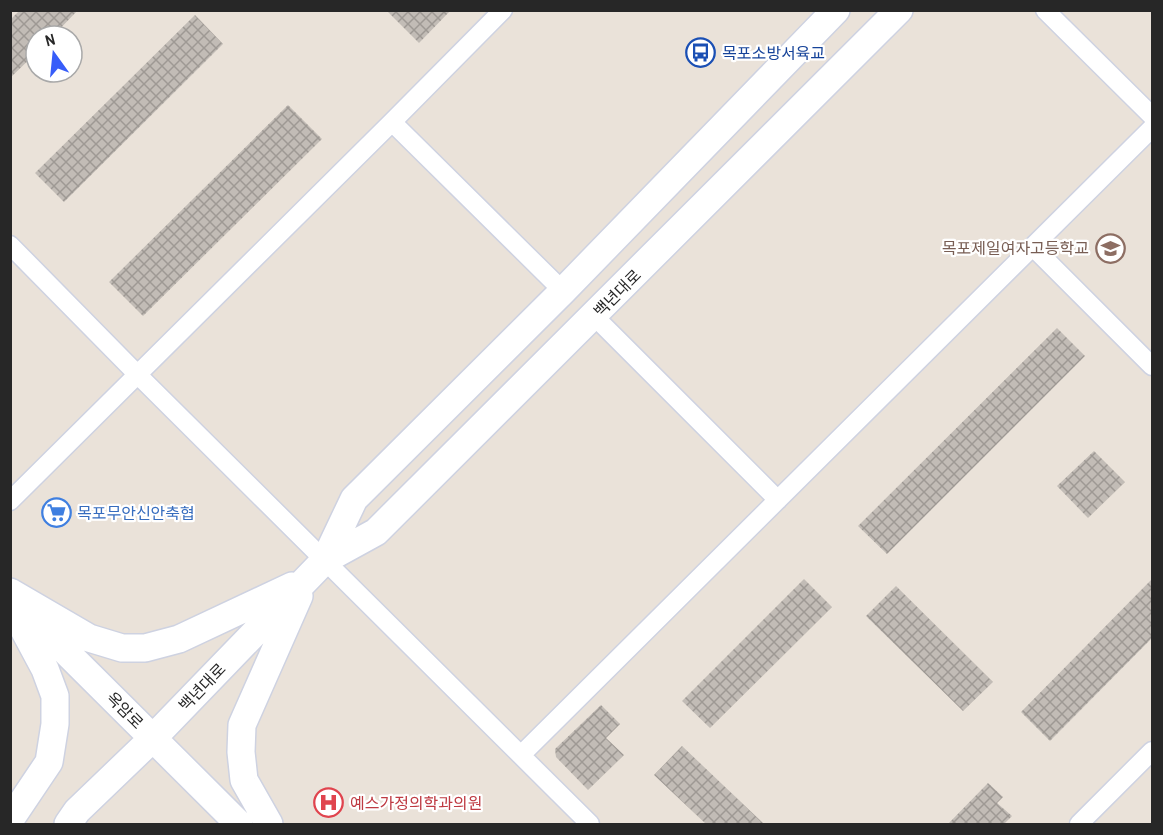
<svg xmlns="http://www.w3.org/2000/svg" width="1163" height="835" font-family="'Archivo Narrow','Noto Sans KR',sans-serif">
<style>
.building{fill:url(#building-cross-hatch)}
.lines{fill:none;stroke-linecap:round;stroke-linejoin:round}
.street-casing{stroke:#ced2e1;stroke-width:21}
.secondary-casing{stroke:#ced2e1;stroke-width:30}
.street{stroke:#fff;stroke-width:18}
.secondary{stroke:#fff;stroke-width:27}
.labels{text-anchor:middle;dominant-baseline:central;stroke-width:4.5;stroke-linejoin:round;paint-order:stroke}
.transit-label{font-size:16px;fill:#164399;stroke:#fff;text-anchor:start}
.education-label{font-size:16px;fill:#785e54;stroke:#fff;text-anchor:end}
.street-label{font-size:16px;fill:#272727;stroke:#fff}
.shop-label{font-size:16px;fill:#366cbe;stroke:#fff;text-anchor:start}
.health-label{font-size:16px;fill:#be3a42;stroke:#fff;text-anchor:start}
</style>
<defs>
<pattern id="building-cross-hatch" width="8" height="8" patternUnits="userSpaceOnUse" patternTransform="scale(1.5)"><rect width="8" height="8" fill="#c2bcb6"/><path d="M0 0l8 8M0 8l8-8" fill="none" stroke="#9e9994"/></pattern>
</defs>
<rect width="100%" height="100%" fill="#eae2d9"/>
<path class="building" d="M20 10H78L53 36H36V53L10 78V20Z
M386 10H451L419 43Z
M195 15 223 44 64 202 35 173Z
M288 105 322 139 143 316 109 282Z
M1057 328 1085 356 887 554 858 526Z
M1094 451 1125 482 1088 518 1057 486Z
M804 579 832 607 710 728 682 701Z
M1152 579V638L1050 741 1021 712Z
M896 586 993 682 963 711 866 616Z
M601 705 620 724 606 738 624 755 588 790 556 757 555 749Z
M682 746 764 824H706L654 775Z
M988 783 1003 797 997 803 1012 816 1004 824H948Z"/>
<g class="lines">
<defs>
<path id="street" d="M1045 10 1152 116
M392 122 563 291
M10 245 138 375 590 824
M1033 247 1152 366
M594 316 778 500
M10 501 392 122 503 10
M521 755 1152 128
M1079 824 1152 751"/>
<path id="secondary" d="M325 560 354 499 563 291 836 10
M10 592 89 638 122 648H145L179 639 292 586
M28 614 239 824
M10 820 49 762 55 724V696L45 669 15 613
M68 824 77 811 153 738 325 560 376 532 899 10
M269 824 244 780 241 752 242 725 299 596"/>
</defs>
<use href="#street" class="street-casing"/>
<use href="#secondary" class="secondary-casing"/>
<use href="#street" class="street"/>
<use href="#secondary" class="secondary"/>
</g>
<defs>
<symbol id="bus-ring" viewBox="-11 -11 22 22"><circle r="9.5" fill="#fff" stroke="#1a4fb4" stroke-width="1.5"/><path d="M-5-6H5V4H4V6H2V4H-2V6H-4V4H-5ZM-3.5-4V0h7V-4ZM-3.5 1.2v1.5H-2V1.2ZM2 1.2v1.5H3.5V1.2Z" fill="#1a4fb4"/></symbol>
<symbol id="school-ring" viewBox="-11 -11 22 22"><circle r="9.5" fill="#fff" stroke="#8d6e63" stroke-width="1.5"/><path d="M0-5L7-2L0 1L-7-2ZM-4 1L0 2.5L4 1V4Q0 6-4 4Z" fill="#8d6e63"/></symbol>
<symbol id="supermarket-ring" viewBox="-11 -11 22 22"><circle r="9.5" fill="#fff" stroke="#3f7fe0" stroke-width="1.5"/><path d="M-6-5.5h2.5l.6 2H6L4.5 2H-2.5L-4.4-4H-6ZM-1.5 3.2a1.3 1.3 0 1 0 .1 0ZM3 3.2a1.3 1.3 0 1 0 .1 0Z" fill="#3f7fe0"/></symbol>
<symbol id="hospital-ring" viewBox="-11 -11 22 22"><circle r="9.5" fill="#fff" stroke="#e0444e" stroke-width="1.5"/><path d="M-5-5h3v3.5h4V-5h3V5h-3V1.5h-4V5h-3Z" fill="#e0444e"/></symbol>
</defs>
<g fill-rule="evenodd">
<use href="#bus-ring" x="684" y="36" width="33" height="33"/>
<use href="#school-ring" x="1094" y="232" width="33" height="33"/>
<use href="#supermarket-ring" x="40" y="496" width="33" height="33"/>
<use href="#hospital-ring" x="312" y="786" width="33" height="33"/>
</g>
<g class="labels">
<g class="transit-label">
<text x="722" y="53">목포소방서육교</text>
</g>
<g class="education-label">
<text x="1089" y="248">목포제일여자고등학교</text>
</g>
<g class="street-label">
<text transform="translate(617 293) rotate(-45)">백년대로</text>
<text transform="translate(202 687) rotate(-46)">백년대로</text>
<text transform="translate(125 710) rotate(45)">옥암로</text>
</g>
<g class="shop-label">
<text x="77" y="513">목포무안신안축협</text>
</g>
<g class="health-label">
<text x="350" y="803">예스가정의학과의원</text>
</g>
</g>
<rect width="1163" height="835" fill="none" stroke="#272727" stroke-width="24"/>
<g transform="translate(54 54) rotate(345)"><circle r="28" fill="#ffffff" stroke="#a9a9a9" stroke-width="1.5"/>
<path d="M0-4.5L10 22L0 15L-10 22Z" fill="#375df9"/>
<text y="-9" font-size="16" font-weight="bold" text-anchor="middle" fill="#272727">N</text>
</g>
</svg>
